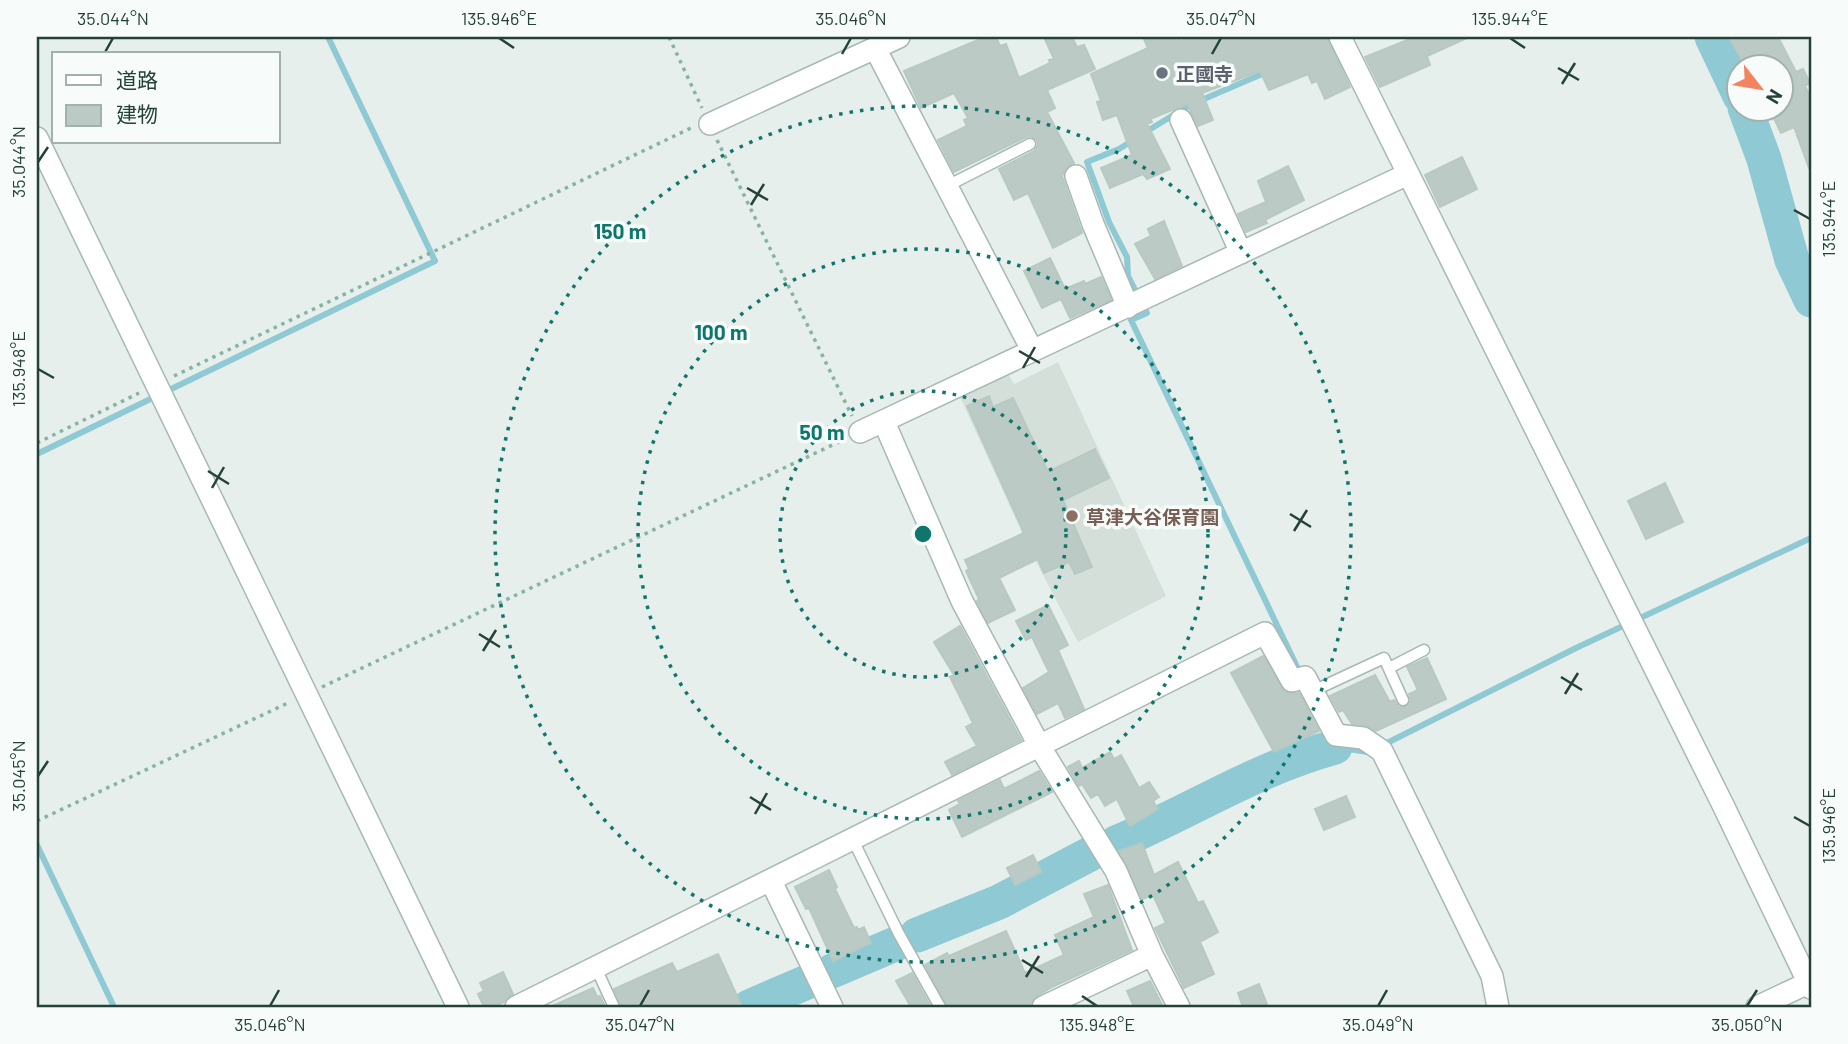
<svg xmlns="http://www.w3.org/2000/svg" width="1848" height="1044" font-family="Barlow,'Noto Sans JP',sans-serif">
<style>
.built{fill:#d4dfda}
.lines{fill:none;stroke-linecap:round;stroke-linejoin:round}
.stream{stroke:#8ec9d4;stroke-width:6}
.river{stroke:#8ec9d4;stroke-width:35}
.building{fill:#bbcac4;stroke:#b8c9c2;stroke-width:2}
.service-casing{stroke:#a8b8b2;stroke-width:13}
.minor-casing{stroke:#a8b8b2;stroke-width:24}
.tertiary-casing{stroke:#a8b8b2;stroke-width:24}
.path{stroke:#86b3a5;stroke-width:3.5;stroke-dasharray:3.5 5;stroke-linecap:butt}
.service{stroke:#fff;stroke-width:10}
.minor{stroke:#fff;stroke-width:21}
.tertiary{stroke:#fff;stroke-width:21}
.ticks{fill:none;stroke:#24423a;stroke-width:2.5}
.ring{fill:none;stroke:#0f766e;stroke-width:3.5;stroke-dasharray:3.5 7}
.worship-dot{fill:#6b7280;stroke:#f7fbf9;stroke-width:2.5}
.education-dot{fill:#8d6e63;stroke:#f7fbf9;stroke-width:2.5}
.labels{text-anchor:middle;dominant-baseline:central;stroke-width:7;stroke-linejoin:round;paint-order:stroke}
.worship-label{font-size:19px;font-weight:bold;fill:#5b616d;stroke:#f7fbf9;text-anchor:start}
.education-label{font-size:19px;font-weight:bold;fill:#785e54;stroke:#f7fbf9;text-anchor:start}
.centre{fill:#0f766e;stroke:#f7fbf9;stroke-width:3.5}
.ring-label{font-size:21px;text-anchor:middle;font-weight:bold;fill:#0f766e;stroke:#f7fbf9;stroke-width:7;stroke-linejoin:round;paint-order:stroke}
.neatline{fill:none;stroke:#24423a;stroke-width:2.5}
.ticks-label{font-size:18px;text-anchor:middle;fill:#24423a}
</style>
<rect width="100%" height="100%" fill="#e6efeb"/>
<path class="built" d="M1058 362 1166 596 1078 642 1030 550 960 397 1008 374 1014 384Z"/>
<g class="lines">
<path class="stream" d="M1144 133 1190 105 1269 71
M1135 139 1119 149 1087 162 1109 222 1127 257 1128 276 1147 313 1131 320 1300 673
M37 454 435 261 328 37
M1332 740 1335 747 1368 752
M1381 746 1576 648 1811 538
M37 845 114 1007"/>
<path class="river" d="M1712 37 1740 96
M1745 108 1764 159 1792 260 1811 300
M1116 843C1190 812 1257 768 1335 747
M917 935 999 902 1090 854
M832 971 900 942
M749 1007 807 982"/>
</g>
<path class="building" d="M985 37H996L1000 46 1006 44 1019 78 1050 63 1049 60 1054 59 1044 37H1072L1077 47 1084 45 1095 69 1047 90 1055 108 1047 112 1074 163 1067 167 1062 176 1082 233 1053 248 1028 193 1014 200 999 169 1034 151 1038 145 1037 140 1031 136 1026 137 954 172 938 140 967 126 964 120 968 118 954 93 921 108 904 71Z
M1143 37H1178L1180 41 1192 37H1327L1350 87 1325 99 1317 81 1312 83 1308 74 1269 90 1260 71 1202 93 1213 120 1198 126 1187 104 1150 119 1152 122 1147 124 1170 169 1147 179 1143 174 1110 188 1101 168 1132 155 1117 115 1103 120 1097 102 1101 101 1091 74 1148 48Z
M1415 37H1469L1427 56 1430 65 1380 87 1365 57Z
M1729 37H1778L1796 72 1803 69 1810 83 1805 86 1811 99V168H1809L1794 127 1781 133 1770 110 1782 108V66H1745Z
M1462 157 1477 189 1440 207 1425 175Z
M1288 166 1304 200 1265 220 1267 223 1246 232 1238 214 1266 202 1258 181Z
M1164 221 1182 266 1155 279 1135 244 1151 236 1148 229Z
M1050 258 1065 289 1084 281 1085 284 1101 277 1111 300 1070 318 1061 299 1042 308 1024 271Z
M989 396 993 407 1013 398 1048 472 1095 449 1109 478 1063 500 1092 567 1075 574 1069 562 1044 573 1038 559 999 578 1015 610 988 623 977 601 979 599 966 571 969 569 965 560 1024 533 967 406Z
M1665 483 1683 522 1646 539 1628 501Z
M1048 605 1068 645 1058 650 1084 709 1065 718 1058 703 1037 714 1023 688 1049 672 1032 637 1026 640 1016 621Z
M960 626 1021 740 952 775 945 762 977 746 966 727 973 723 950 677 954 675 934 642Z
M1263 656 1284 691 1290 694 1299 693 1319 731 1274 752 1231 673Z
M1427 658 1446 699 1376 731 1365 725 1352 724 1343 710 1339 712 1330 696 1375 675 1390 702 1394 700 1399 707H1406L1411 701 1409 694 1418 690 1407 667Z
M1110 752 1114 759 1121 755 1139 788 1149 782 1159 797 1153 801 1158 809 1130 826 1117 799 1105 806 1098 794 1091 798 1082 784 1079 786 1068 767 1079 761 1082 768Z
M1039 771 1052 792 962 837 949 810 960 804 958 801 1000 780 1004 789Z
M1346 796 1355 817 1324 830 1315 809Z
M1142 843 1154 875 1178 862 1198 903 1203 901 1218 932 1200 942 1214 974 1184 988 1155 928 1166 923 1153 895 1142 899 1119 851Z
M1033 855 1041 872 1015 885 1007 868Z
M829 870 837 887 835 889 854 928 857 927 858 930 864 927 871 943 833 961 809 908 806 909 795 887Z
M1108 885 1132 950 1052 987 1037 996 1027 1007H948L925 965 947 953 949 956 1006 931 1025 973 1064 955 1055 935 1094 917 1084 894Z
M718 954 742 1007H622L614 989 672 963 677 972Z
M503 972 513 994 504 1002 493 1007H484L478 994 484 991 480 983Z
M912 973 931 1007H911L896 981Z
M1150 981 1163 1007H1134L1127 991Z
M1259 984 1268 1007H1243L1238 993Z
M593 988 597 997 600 996 605 1007H550Z"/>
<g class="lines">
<defs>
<path id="service" d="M947 186 1030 144
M1389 668 1424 650
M1313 691 1384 658 1403 700
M853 840 899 934 940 1007
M596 968 614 1007"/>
<path id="minor" d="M1340 37 1723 805 1811 988
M875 48 1032 350
M1181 120 1241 253
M710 124 899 37
M1076 176 1093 224 1128 307
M884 422 962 601 1040 747 1116 871 1152 955 1179 1007
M860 432 1408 174
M771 881 832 1007
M516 1007 1265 633 1292 681 1305 677 1336 735 1363 738 1382 751 1492 976 1498 1007
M1043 1007 1152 955
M1757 1007 1808 983"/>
<path id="tertiary" d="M37 138 458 1007"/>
</defs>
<use href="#service" class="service-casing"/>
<use href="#minor" class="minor-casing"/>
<use href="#tertiary" class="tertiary-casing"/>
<path class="path" d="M669 37 702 108
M717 140 852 416
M174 376 691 128
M37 443 139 393
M322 687 843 440
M37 821 290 702"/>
<use href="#service" class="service"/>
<use href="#minor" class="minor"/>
<use href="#tertiary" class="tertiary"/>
</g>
<path class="ticks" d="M499 38 514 48M1510 38 1525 48M104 54 113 38M842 54 851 38M1212 54 1221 38M1558 68 1579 80M1562 84 1575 63M38 162 48 147M747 188 768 200M751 205 764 184M1794 210 1810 219M1019 351 1040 363M1023 368 1035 347M38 369 54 378M208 471 229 484M212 488 224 467M1290 514 1311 527M1294 531 1307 510M479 634 500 647M483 651 496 630M1561 677 1582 690M1565 694 1578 673M38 776 48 761M750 797 771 810M755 814 767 793M1794 817 1810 826M1022 960 1043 973M1026 977 1039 956M1082 996 1097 1006M270 1006 279 990M640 1006 649 990M1378 1006 1387 990M1747 1006 1757 990"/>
<g class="ring">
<circle cx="923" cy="534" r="143"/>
<circle cx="923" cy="534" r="285"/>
<circle cx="923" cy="534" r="428"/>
</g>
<circle class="worship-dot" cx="1162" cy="73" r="7"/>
<circle class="education-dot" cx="1072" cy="516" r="7"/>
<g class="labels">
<g class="worship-label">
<text x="1176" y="73">正國寺</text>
</g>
<g class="education-label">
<text x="1086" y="516">草津大谷保育園</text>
</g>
</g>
<circle cx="923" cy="534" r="10" class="centre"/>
<g class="ring-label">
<text x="620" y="239">150 m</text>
<text x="721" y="340">100 m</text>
<text x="822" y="440">50 m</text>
</g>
<rect width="1848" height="1044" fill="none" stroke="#f7fbf9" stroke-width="77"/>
<rect x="52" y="52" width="228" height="91" fill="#f7fbf9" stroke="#a3b1ad" stroke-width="2"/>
<rect x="66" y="75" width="35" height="10" fill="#ffffff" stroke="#a3b1ad" stroke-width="2"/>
<text x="116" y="88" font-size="21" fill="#24423a">道路</text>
<rect x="66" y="105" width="35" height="21" fill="#bbcac4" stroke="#a3b1ad" stroke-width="2"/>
<text x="116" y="122" font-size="21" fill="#24423a">建物</text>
<g transform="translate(1760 88) rotate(121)"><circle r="33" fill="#f7fbf9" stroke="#a3b1ad" stroke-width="2"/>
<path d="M0-5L12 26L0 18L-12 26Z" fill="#f4845f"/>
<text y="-10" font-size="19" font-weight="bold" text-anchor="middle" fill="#24423a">N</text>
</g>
<rect x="38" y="38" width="1772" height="968" class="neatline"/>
<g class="ticks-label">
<text x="113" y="25">35.044°N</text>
<text x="499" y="25">135.946°E</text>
<text x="851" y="25">35.046°N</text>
<text x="1221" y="25">35.047°N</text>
<text x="1510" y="25">135.944°E</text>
<text transform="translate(19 162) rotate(-90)" y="6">35.044°N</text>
<text transform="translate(1829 219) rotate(-90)" y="6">135.944°E</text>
<text transform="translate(19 369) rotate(-90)" y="6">135.948°E</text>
<text transform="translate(19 776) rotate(-90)" y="6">35.045°N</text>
<text transform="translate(1829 826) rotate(-90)" y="6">135.946°E</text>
<text x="270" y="1031">35.046°N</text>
<text x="640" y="1031">35.047°N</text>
<text x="1097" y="1031">135.948°E</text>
<text x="1378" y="1031">35.049°N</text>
<text x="1747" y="1031">35.050°N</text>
</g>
</svg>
